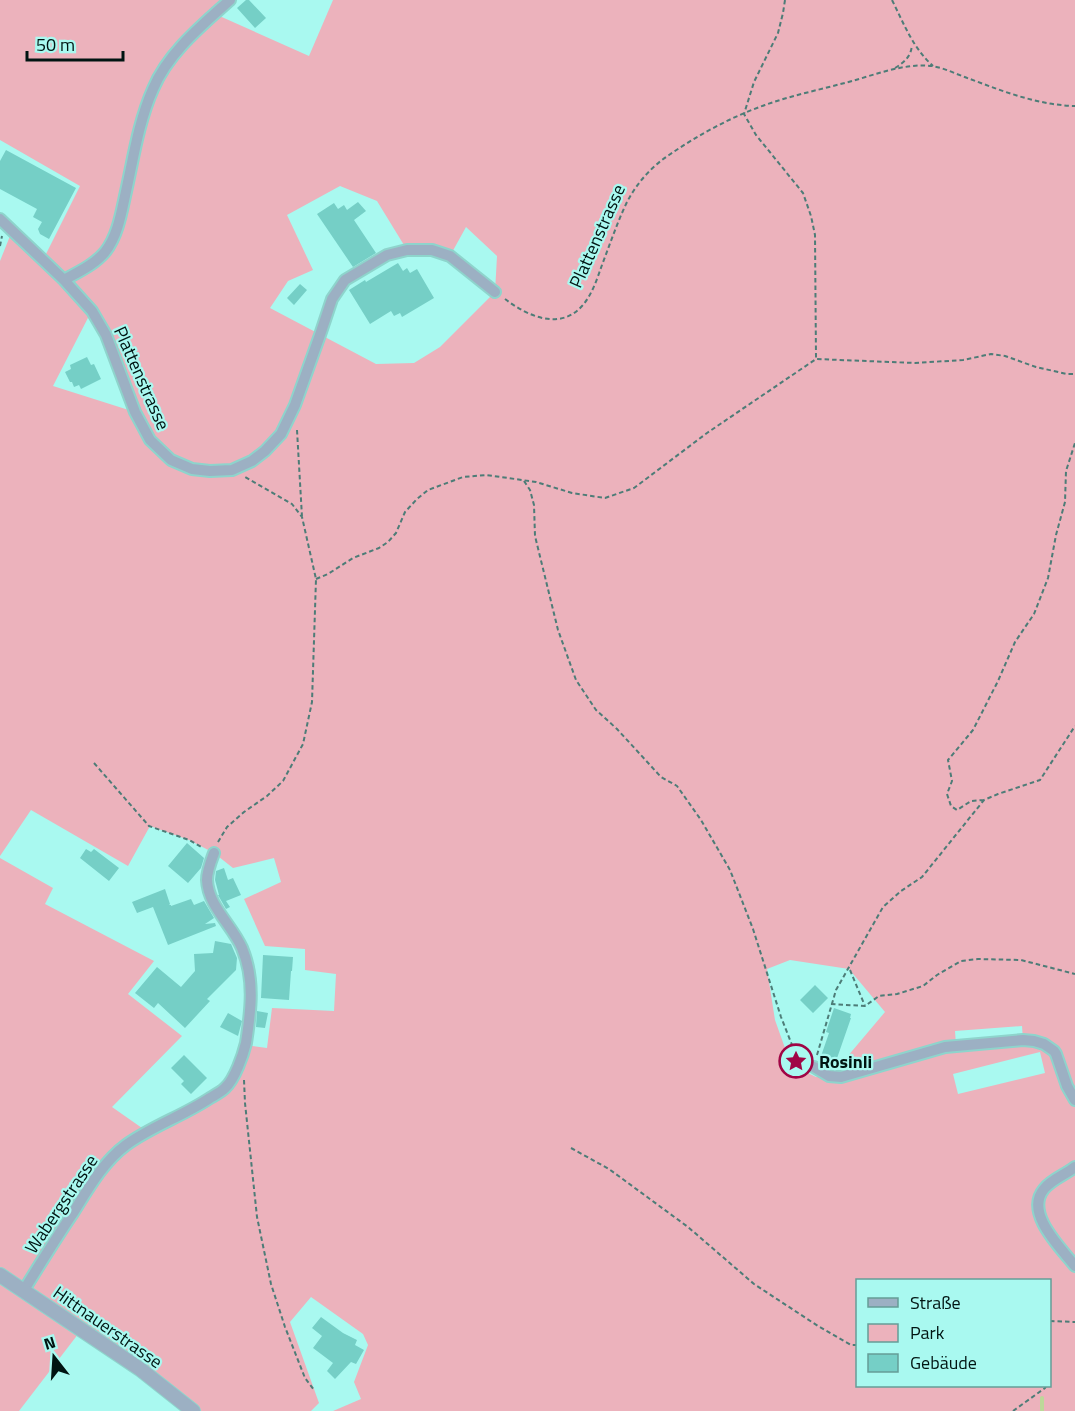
<svg xmlns="http://www.w3.org/2000/svg" width="1075" height="1411" font-family="'Titillium Web',sans-serif">
<style>
.green{fill:#ecb2bc;fill-rule:evenodd}
.lines{fill:none;stroke-linecap:round;stroke-linejoin:round}
.stream{stroke:#bdd899;stroke-width:4}
.building{fill:#75cfc6}
.minor-casing{stroke:#8ed4cc;stroke-width:14}
.tertiary-casing{stroke:#8ed4cc;stroke-width:16}
.path{stroke:#4d7c77;stroke-width:2;stroke-dasharray:4.5 3;stroke-linecap:butt}
.minor{stroke:#9cb0c3;stroke-width:10}
.tertiary{stroke:#9cb0c3;stroke-width:14}
.labels{text-anchor:middle;dominant-baseline:central;stroke-width:4.5;stroke-linejoin:round;paint-order:stroke}
.street-label{font-size:18px;fill:#001412;stroke:#a9f9f0}
.poi-label{font-size:18px;font-weight:bold;fill:#001412;stroke:#a9f9f0;text-anchor:start}
</style>
<rect width="100%" height="100%" fill="#a9f9f0"/>
<path class="green" d="M0 0H230L215 14 309 56 333 0H1075V1411H333L361 1399 354 1382 368 1345 363 1334 311 1297 290 1322 319 1403 311 1411H193L82 1329 19 1411H0V858L53 888 45 904 154 961 128 994 182 1036 112 1107 142 1128 225 1088 245 1045 267 1048 272 1008 334 1011 336 974 305 970V949L265 946 244 899 281 882 274 858 233 868 214 853 189 840 150 826 128 866 31 810 0 856V261L12 231 43 260 80 186 0 140ZM340 186 377 201 407 250 450 256 466 227 497 256 495 292 440 347 414 363 376 364 270 308 288 281 313 270 287 215ZM91 312 135 412 53 386ZM790 960 849 969 885 1012 847 1057 841 1077H816L791 1065 775 1020 767 969ZM1022 1026 1023 1040 956 1045 955 1031ZM1040 1052 1045 1073 958 1094 953 1074ZM858 1280H1050V1386H858Z"/>
<g class="lines">
<path class="stream" d="M1042 1411V1398"/>
</g>
<path class="building" d="M246 0H249L266 18 255 28 237 8Z
M6 150 76 188 49 239 40 234 38 229 42 222 33 217 37 209 0 189V161Z
M358 202 366 211 354 220 376 253 353 267 317 214 334 203 338 209 344 205 347 210Z
M398 263 403 271 407 268 410 273 417 269 434 298 402 317 400 313 394 316 391 311 370 324 349 290 365 280 366 282Z
M300 284 307 290 294 305 287 298Z
M87 357 91 365 94 364 101 379 81 389 79 385 74 387 72 382H70L65 372 71 369 70 365Z
M187 843 204 858 201 868 188 883 168 866Z
M86 849 91 852 94 849 119 868 109 881 80 858Z
M224 868 228 880 233 878 241 895 226 901 230 907 226 909 218 895H219L215 880 216 871Z
M165 889 170 904 169 905H171V906L191 899 194 905 204 901 214 918 205 924 215 923 216 926 168 945 153 907 137 913 132 902Z
M215 941 231 944 237 958 236 970 207 999 210 1001 185 1028 158 1003 154 1008 135 993 157 967 181 987 195 971 194 954 213 953Z
M263 955 293 957 292 971H291L289 1000 261 998Z
M815 985 828 998 813 1013 800 1000Z
M834 1008 851 1014 850 1018H851L835 1064 820 1059 829 1033 826 1032Z
M257 1011 268 1013 265 1028 256 1027Z
M228 1013 242 1021 238 1036 220 1027Z
M184 1055 207 1078 191 1094 181 1084 184 1081 171 1068Z
M321 1317 343 1333 357 1340 355 1345 364 1350 356 1364 351 1362 335 1379 327 1371 333 1363 313 1348 322 1336 312 1328Z"/>
<g class="lines">
<defs>
<path id="minor" d="M0 219 64 280 92 311 106 335 135 412 150 440 171 460 192 469 210 471 232 470 252 461 265 451 281 434 295 405 320 335 332 299 345 280 387 255 407 250H432L450 256 495 292
M64 280C78 272 94 265 105 252 117 237 121 215 125 196 133 161 138 123 153 89 168 53 201 26 230 0
M814 1067 829 1076 841 1077 945 1047 1023 1040 1034 1041 1044 1044 1054 1051 1056 1054 1067 1086 1075 1100
M1075 1167C1065 1175 1052 1179 1044 1189 1024 1213 1061 1248 1075 1266
M24 1290C40 1264 56 1238 73 1213 88 1189 103 1162 126 1145 152 1126 183 1116 210 1098 215 1095 221 1092 225 1088 235 1079 243 1055 246 1043 251 1010 255 979 242 948 232 925 208 906 207 880 207 871 211 861 214 853"/>
<path id="tertiary" d="M0 1275 140 1369 193 1411"/>
</defs>
<use href="#minor" class="minor-casing"/>
<use href="#tertiary" class="tertiary-casing"/>
<path class="path" d="M785 0 783 13 778 33 754 82 744 114 756 135 803 193 811 216 815 235 816 359
M892 0C904 24 913 48 933 66
M895 68C905 62 911 56 912 45
M0 246 2 236
M505 299C527 316 560 331 582 306 592 295 597 279 602 265 610 244 617 223 627 202 637 183 651 167 669 155 698 135 731 117 765 105 793 95 823 89 852 81 877 74 905 63 932 66 945 68 958 75 970 79 1005 92 1038 105 1075 106
M297 430 302 517
M524 481 530 490 534 505 535 536 558 630 576 680 596 710 617 729 661 777 677 786 701 820 730 870 753 929 781 1017 792 1045 804 1060
M316 579 328 574 353 558 379 548 388 542 396 533 405 512 417 499 428 490 463 477 486 475 501 477 536 482 572 493 605 498 634 488 707 433 816 359 915 363 963 360 991 354 1005 356 1036 367 1067 374H1075
M94 763 149 826 189 840 203 848
M984 800 971 801 957 810 951 806 947 794 952 781 948 760 973 730 998 681 1015 642 1034 614 1048 578 1056 535 1065 502 1066 471 1075 443
M218 842 227 827 244 812 267 796 283 781 303 744 312 702 316 579 302 517 292 504 245 477
M850 970 865 1006
M831 1004 865 1006 879 996 897 994 923 986 937 975 961 961 978 959 1021 960 1075 974
M817 1055 836 990 883 907 901 891 922 877 984 800 998 794 1040 780 1075 726
M244 1080 245 1103 257 1217 271 1284 285 1327 305 1378 314 1390
M571 1148 609 1169 688 1227 754 1284 818 1326 851 1345H858
M1050 1321 1075 1322
M1013 1411 1045 1388 1046 1386"/>
<use href="#minor" class="minor"/>
<use href="#tertiary" class="tertiary"/>
</g>
<defs>
<symbol id="sight-ring" viewBox="-11 -11 22 22"><circle r="9.5" fill="#a9f9f0" stroke="#a00545" stroke-width="1.5"/><path d="M0-6L1.8-2.2L6-1.7L2.9 1.2L3.7 5.4L0 3.3L-3.7 5.4L-2.9 1.2L-6-1.7L-1.8-2.2Z" fill="#a00545"/></symbol>
</defs>
<g fill-rule="evenodd">
<use href="#sight-ring" x="777" y="1042" width="38" height="38"/>
</g>
<g class="labels">
<g class="street-label">
<text transform="translate(597 236) rotate(-66)">Plattenstrasse</text>
<text transform="translate(142 378) rotate(66)">Plattenstrasse</text>
<text transform="translate(61 1204) rotate(-56)">Wabergstrasse</text>
<text transform="translate(108 1327) rotate(35)">Hittnauerstrasse</text>
</g>
<g class="poi-label">
<text x="819" y="1061">Rosinli</text>
</g>
</g>
<rect x="856" y="1279" width="195" height="108" fill="#a9f9f0" stroke="#659d97" stroke-width="1.5"/>
<rect x="868" y="1298" width="30" height="9" fill="#9cb0c3" stroke="#659d97" stroke-width="1.5"/>
<text x="910" y="1309" font-size="18" fill="#001412">Straße</text>
<rect x="868" y="1324" width="30" height="18" fill="#ecb2bc" stroke="#659d97" stroke-width="1.5"/>
<text x="910" y="1339" font-size="18" fill="#001412">Park</text>
<rect x="868" y="1354" width="30" height="18" fill="#75cfc6" stroke="#659d97" stroke-width="1.5"/>
<text x="910" y="1369" font-size="18" fill="#001412">Gebäude</text>
<g transform="translate(54 1357) rotate(343)" stroke="#a9f9f0" stroke-width="4.5" paint-order="stroke">
<path d="M0-4.5L10 22L0 15L-10 22Z" fill="#001412"/>
<text y="-9" font-size="16" font-weight="bold" text-anchor="middle" fill="#001412">N</text>
</g>
<path d="M27 51v9h96v-9" fill="none" stroke="#001412" stroke-width="3"/>
<text x="36" y="51" font-size="18" fill="#001412" stroke="#a9f9f0" stroke-width="4.5" paint-order="stroke">50 m</text>
</svg>
